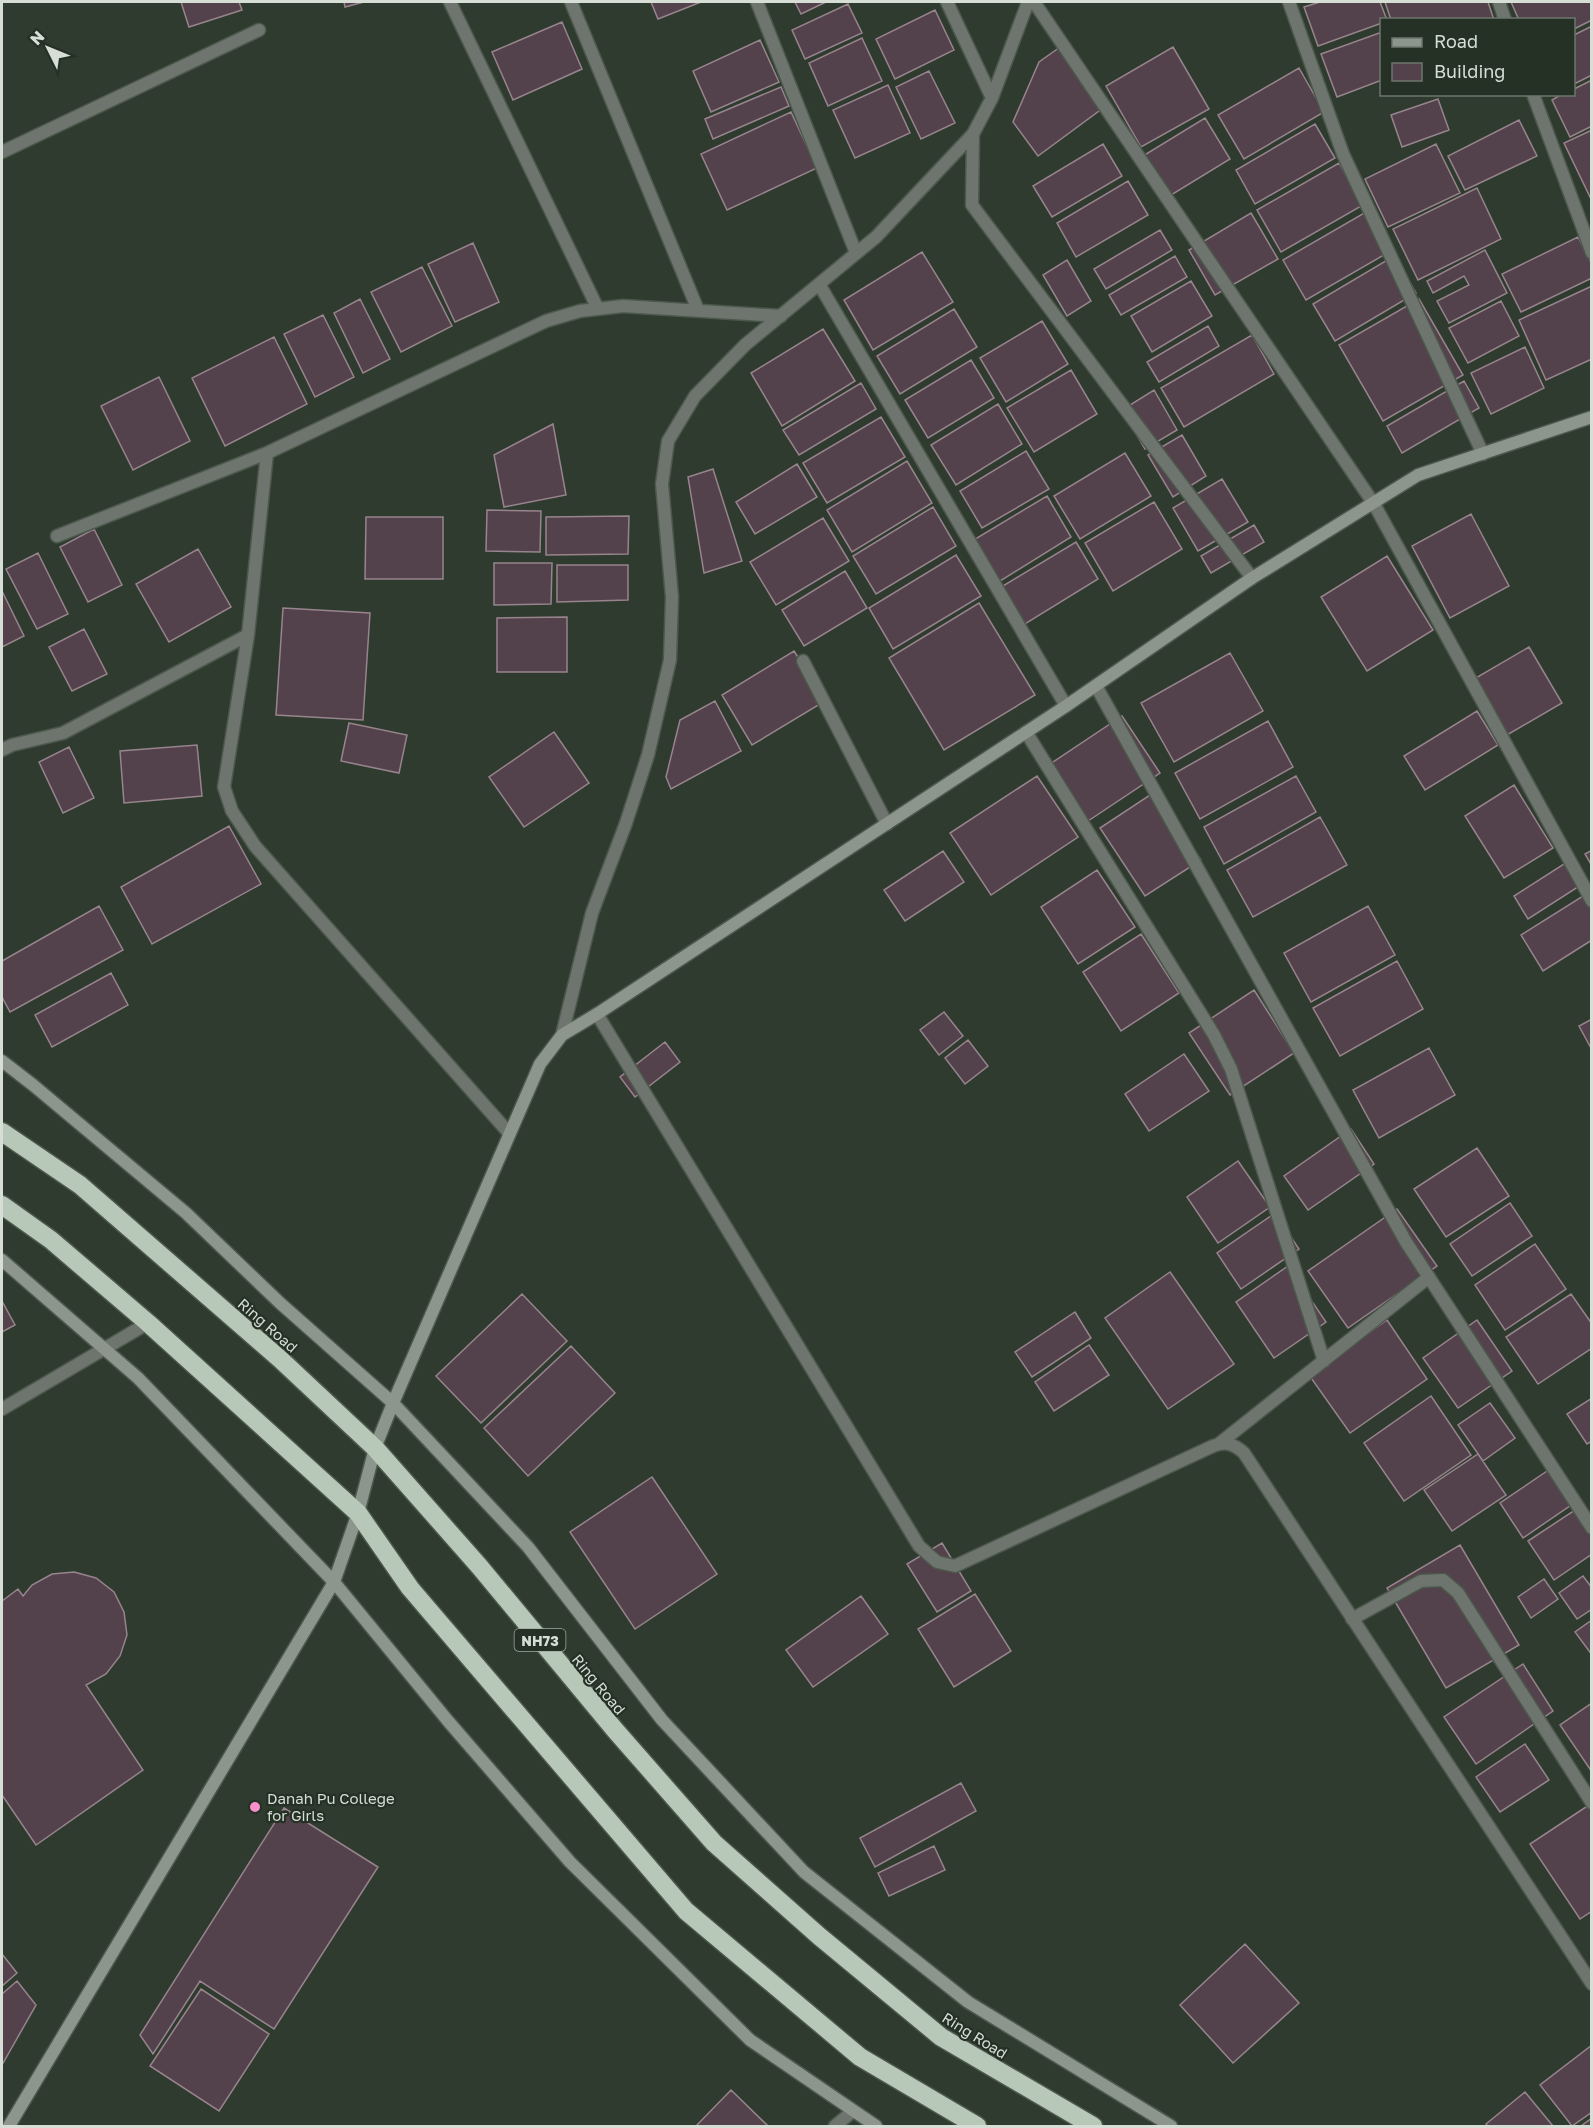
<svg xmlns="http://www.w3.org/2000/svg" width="1593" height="2128" font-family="'Golos Text',sans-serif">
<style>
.building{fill:#53424b;stroke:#97848d;stroke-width:1.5}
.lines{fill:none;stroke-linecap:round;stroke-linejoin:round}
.street-casing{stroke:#4d584d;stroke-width:15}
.secondary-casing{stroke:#4d584d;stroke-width:15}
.highway-casing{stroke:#4d584d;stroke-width:21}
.street{stroke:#6e756e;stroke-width:12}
.secondary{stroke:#8c968c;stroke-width:12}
.highway{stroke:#b8c8b8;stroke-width:18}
.poi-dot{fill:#f890cb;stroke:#253125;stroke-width:2}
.labels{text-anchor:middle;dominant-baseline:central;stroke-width:4.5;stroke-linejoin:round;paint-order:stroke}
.shield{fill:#253125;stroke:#a1aaa1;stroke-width:1.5}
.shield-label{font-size:14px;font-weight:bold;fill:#d6ded6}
.street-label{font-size:15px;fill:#d6ded6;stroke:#253125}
.poi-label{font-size:15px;fill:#d6ded6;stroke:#253125;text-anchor:start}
</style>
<rect width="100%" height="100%" fill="#2f3b2f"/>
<path class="building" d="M181 2H239L242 10 189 27Z
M344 2H364L345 7Z
M651 2H701L658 19Z
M795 2H826L801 14Z
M1320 2H1380L1387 20H1382V23L1318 46 1304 7Z
M1385 2H1488L1494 20H1391Z
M1511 2H1592V20L1574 29V20H1519Z
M848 4 862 33 805 59 792 30Z
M935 10 954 50 895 79 876 39Z
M562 22 582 69 513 100 492 52Z
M1592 26V75L1574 84V35Z
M1382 32V80L1337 97 1321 54Z
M862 38 882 81 828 106 809 63Z
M760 40 779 82 711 112 693 71Z
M1063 45 1107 105 1038 156 1013 122 1039 62Z
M1173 47 1209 109 1141 147 1106 86Z
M1299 68 1324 112 1244 159 1218 115Z
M929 71 955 123 921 139 896 87Z
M1592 80V126L1570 137 1552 100 1562 94H1574V89Z
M888 85 910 133 855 158 833 110Z
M781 87 789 106 713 139 705 119Z
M1438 99 1449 130 1402 147 1391 115Z
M791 112 817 168 727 210 701 154Z
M1205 118 1230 159 1163 200 1138 159Z
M1519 120 1537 156 1465 190 1448 156Z
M1315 124 1335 158 1255 204 1236 170Z
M1592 130V196L1590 197 1564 143Z
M1103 144 1122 176 1052 217 1033 186Z
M1436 144 1460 193 1388 227 1365 179Z
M1339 163 1363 205 1281 252 1257 210Z
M1128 181 1148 215 1076 257 1057 223Z
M1477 188 1501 239 1418 280 1393 229Z
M1366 212 1389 252 1306 300 1283 260Z
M1251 213 1278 259 1215 295 1189 250Z
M1160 230 1172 250 1106 289 1094 269Z
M1578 237 1592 264V278L1521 312 1502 274Z
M473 243 499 302 455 322 428 264Z
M1485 250 1507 293 1449 323 1437 301 1469 285 1464 276 1433 293 1427 281Z
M922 252 953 302 873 350 844 300Z
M1175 256 1187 277 1121 315 1109 295Z
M1394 256 1416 293 1335 341 1313 304Z
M1067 260 1091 301 1067 316 1043 275Z
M422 267 452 326 401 352 371 292Z
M1191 281 1212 316 1152 352 1131 316Z
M1592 286V359L1546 380 1519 320Z
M360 299 390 359 363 373 334 313Z
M1419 299 1463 375 1383 421 1339 345Z
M1501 301 1519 336 1468 363 1449 328Z
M954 309 977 347 900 394 877 356Z
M323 315 354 377 315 397 284 334Z
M1042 321 1068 364 1006 402 980 358Z
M1208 326 1219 346 1159 382 1147 362Z
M823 329 855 381 782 426 751 373Z
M1252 335 1274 374 1184 427 1161 388Z
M274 337 307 404 225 446 192 378Z
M1525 347 1544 388 1491 414 1471 373Z
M971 360 994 398 928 438 905 400Z
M1071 370 1097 414 1034 452 1007 408Z
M159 377 190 441 133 470 101 406Z
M1464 381 1479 408 1402 453 1387 426Z
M861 383 876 409 799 455 783 430Z
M1154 390 1177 430 1145 449 1122 410Z
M998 404 1022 444 956 485 931 445Z
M881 417 905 457 827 503 803 463Z
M553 424 566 495 504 507 494 455Z
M1182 435 1206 476 1173 497 1148 455Z
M1026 451 1049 489 982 528 960 491Z
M1125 453 1151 496 1080 539 1054 496Z
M907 461 932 503 852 552 827 510Z
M797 464 817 497 755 534 736 502Z
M713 469 742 561 704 573 688 477Z
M1222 479 1248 522 1198 551 1173 508Z
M1047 496 1071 537 992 586 967 544Z
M1154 502 1182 549 1113 591 1085 543Z
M933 507 956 546 876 594 853 556Z
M487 510 541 511 540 552 486 551Z
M1471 514 1509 586 1450 618 1412 546Z
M629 516 628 554 546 555V517Z
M366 517H443V579H365Z
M823 518 849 561 776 605 750 562Z
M1254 525 1264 542 1211 573 1201 556Z
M94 529 122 585 88 602 60 547Z
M1076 542 1098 579 1015 630 993 592Z
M198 549 231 607 169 642 136 584Z
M38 553 68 614 37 629 6 569Z
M956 555 981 596 893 649 869 608Z
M1387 556 1433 630 1367 671 1321 597Z
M494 563H552L551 604 494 605Z
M557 565H628V600L557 602Z
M845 571 867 608 804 646 782 610Z
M2 591 24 636 2 647Z
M979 603 1035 695 944 750 889 658Z
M283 608 370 613 363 720 276 715Z
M567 617V672H497V618Z
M84 629 107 674 72 691 49 647Z
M1529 647 1562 703 1507 735 1474 679Z
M794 651 825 701 752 745 722 695Z
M1230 653 1263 711 1174 762 1141 703Z
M715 701 741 751 671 789 666 777 680 720Z
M1477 711 1498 745 1425 790 1404 756Z
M1122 716 1160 773 1082 825 1044 768Z
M1268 721 1293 767 1200 819 1175 773Z
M349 723 407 735 399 773 341 761Z
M554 732 589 783 524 827 489 777Z
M197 745 202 796 124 803 120 751Z
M69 747 94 798 63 813 39 762Z
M1037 776 1078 837 991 895 950 833Z
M1296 776 1316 812 1224 864 1204 827Z
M1514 785 1553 848 1504 878 1465 816Z
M1156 791 1201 860 1145 896 1100 828Z
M1320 817 1347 865 1253 917 1227 870Z
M229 826 261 884 152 944 121 887Z
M1592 850V866L1585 854Z
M943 851 964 882 905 921 884 890Z
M1567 862 1581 885 1528 919 1514 896Z
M1097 870 1135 927 1078 964 1041 907Z
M1583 896 1592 910V940L1543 971 1521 935Z
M99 906 123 950 10 1012 2 997V961Z
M1368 906 1395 955 1311 1002 1284 953Z
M1141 934 1179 993 1121 1031 1083 972Z
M1397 961 1423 1009 1340 1056 1313 1008Z
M111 973 128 1005 52 1047 35 1015Z
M1254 990 1294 1053 1230 1095 1189 1033Z
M944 1012 963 1036 939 1055 920 1030Z
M1592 1019V1050L1579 1026Z
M968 1040 988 1066 965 1084 945 1058Z
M665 1042 680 1062 635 1097 620 1077Z
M1429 1048 1455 1095 1379 1138 1353 1090Z
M1184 1054 1209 1091 1149 1131 1125 1094Z
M1351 1129 1374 1164 1308 1210 1284 1176Z
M1477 1148 1509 1196 1446 1237 1414 1189Z
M1238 1161 1270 1207 1218 1243 1187 1197Z
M1510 1203 1532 1236 1472 1276 1450 1244Z
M1397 1209 1437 1266 1348 1328 1308 1271Z
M1275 1213 1299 1249 1241 1289 1217 1253Z
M1535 1244 1566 1289 1505 1330 1475 1285Z
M1288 1266 1326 1322 1274 1358 1236 1302Z
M1170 1272 1234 1364 1168 1409 1105 1318Z
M522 1294 567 1341 481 1423 436 1376Z
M1571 1294 1592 1324V1348L1538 1384 1506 1337Z
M2 1301 15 1325 2 1332Z
M1075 1312 1091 1338 1032 1377 1015 1352Z
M1387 1320 1427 1379 1350 1433 1309 1375Z
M1477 1320 1512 1371 1458 1408 1423 1358Z
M1089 1345 1109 1375 1054 1411 1035 1382Z
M571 1346 615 1393 528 1476 484 1428Z
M1431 1396 1471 1455 1404 1501 1364 1443Z
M1592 1398V1441L1587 1444 1567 1414Z
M1490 1403 1515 1438 1483 1461 1458 1425Z
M1478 1454 1506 1495 1452 1531 1424 1490Z
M1556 1465 1580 1499 1523 1538 1500 1503Z
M652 1477 717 1574 635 1629 570 1532Z
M1578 1508 1592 1528V1554L1554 1580 1528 1541Z
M942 1543 971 1591 937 1612 907 1564Z
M1460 1545 1519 1645 1446 1688 1387 1588Z
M74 1572 96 1578 114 1592 124 1612 127 1635 120 1656 106 1674 86 1685 143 1770 36 1845 2 1795V1601L18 1589 23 1596 32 1585 52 1574Z
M1583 1576 1592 1588V1609L1577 1619 1559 1593Z
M1544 1579 1558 1599 1531 1618 1518 1597Z
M975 1594 1011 1651 954 1687 918 1629Z
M861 1596 888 1634 813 1687 786 1650Z
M1592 1620V1655L1575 1632Z
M1523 1664 1553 1711 1476 1764 1444 1717Z
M1592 1703V1772L1560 1725Z
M1525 1744 1549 1780 1500 1812 1476 1777Z
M961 1783 976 1811 875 1867 860 1838Z
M1592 1803V1911L1580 1919 1530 1844Z
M284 1808 378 1867 274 2029 200 1981 153 2054 140 2035Z
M934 1846 945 1870 889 1896 878 1873Z
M1245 1944 1299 2003 1233 2063 1180 2005Z
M2 1954 17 1973 2 1986Z
M17 1981 36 2005 2 2065V1994Z
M201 1989 269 2034 219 2111 150 2066Z
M1592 2045V2112L1572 2126 1540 2085Z
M731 2090 768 2126H696Z
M1525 2092 1553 2126H1488L1486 2124Z
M1592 2118V2126H1581Z"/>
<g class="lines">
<defs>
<path id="street" d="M450 2 598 309
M571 2 698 310
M757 2 856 253
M947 2 992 98
M1034 2 1374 504 1592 901
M1289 2 1343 154 1483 454
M1499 2 1505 20
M1533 94 1592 253
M973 134 972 205 1252 578
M2 152 259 30
M819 284 1066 706
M57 536 267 453
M248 635 224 787 232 811 255 846 509 1133
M803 661 887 824
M1096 686 1406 1242 1592 1528
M1026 732 1214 1035 1231 1069 1324 1361
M2 750 12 745 63 733 248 635 267 453 546 321 580 311 623 306 781 316
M597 1014 919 1546 937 1562 955 1566 1213 1446C1226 1441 1234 1444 1244 1453L1592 1984
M562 1035 592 913 626 823 648 755 670 660 672 597 662 484 668 441 695 396 745 345 876 237 973 134 992 98 1028 2
M2 1409 148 1323
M1220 1443 1429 1277
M1352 1619 1421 1581 1443 1580 1458 1593 1592 1803
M835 2126 853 2111"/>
<path id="secondary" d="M2 1061 33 1085 186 1213 280 1303 393 1403 528 1547 662 1720 804 1872 968 2002 1171 2126
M2 1260 138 1378 334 1582 448 1721 570 1862 750 2040 876 2126
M9 2126 334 1582 358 1513 375 1448 393 1403 540 1064 562 1035 597 1014 1066 706 1252 578 1418 475 1592 417"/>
<path id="highway" d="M2 1132 80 1185 280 1359 375 1448 479 1566 615 1730 714 1843 819 1936 941 2037 1093 2126
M2 1205 51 1240 148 1323 358 1513 410 1588 686 1911 860 2057 977 2126"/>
</defs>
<use href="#street" class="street-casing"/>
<use href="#secondary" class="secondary-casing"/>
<use href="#highway" class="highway-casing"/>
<use href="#street" class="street"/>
<use href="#secondary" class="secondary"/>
<use href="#highway" class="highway"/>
</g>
<circle class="poi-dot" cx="255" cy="1807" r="6"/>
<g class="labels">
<rect class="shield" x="514.5" y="1629" width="51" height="22" rx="4.5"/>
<g class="shield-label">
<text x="540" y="1640">NH73</text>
</g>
<g class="street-label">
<text transform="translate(268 1325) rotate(41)">Ring Road</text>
<text transform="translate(599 1684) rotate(50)">Ring Road</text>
<text transform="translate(975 2035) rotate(32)">Ring Road</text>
</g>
<g class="poi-label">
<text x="267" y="1798">Danah Pu College<tspan x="267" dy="17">for Girls</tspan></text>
</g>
</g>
<rect width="1593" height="2128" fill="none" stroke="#d6ded6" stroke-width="6"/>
<rect x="1380" y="18" width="195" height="78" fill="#253125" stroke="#6c766c" stroke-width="1.5"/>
<rect x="1392" y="38" width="30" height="9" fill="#8c968c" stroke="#6c766c" stroke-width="1.5"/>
<text x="1434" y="48" font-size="18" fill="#d6ded6">Road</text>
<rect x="1392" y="63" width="30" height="18" fill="#53424b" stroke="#6c766c" stroke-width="1.5"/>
<text x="1434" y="78" font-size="18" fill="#d6ded6">Building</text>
<g transform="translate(48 48) rotate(313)" stroke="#253125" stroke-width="4.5" paint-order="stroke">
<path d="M0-4.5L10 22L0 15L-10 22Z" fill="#d6ded6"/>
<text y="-9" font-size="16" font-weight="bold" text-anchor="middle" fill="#d6ded6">N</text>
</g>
</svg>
